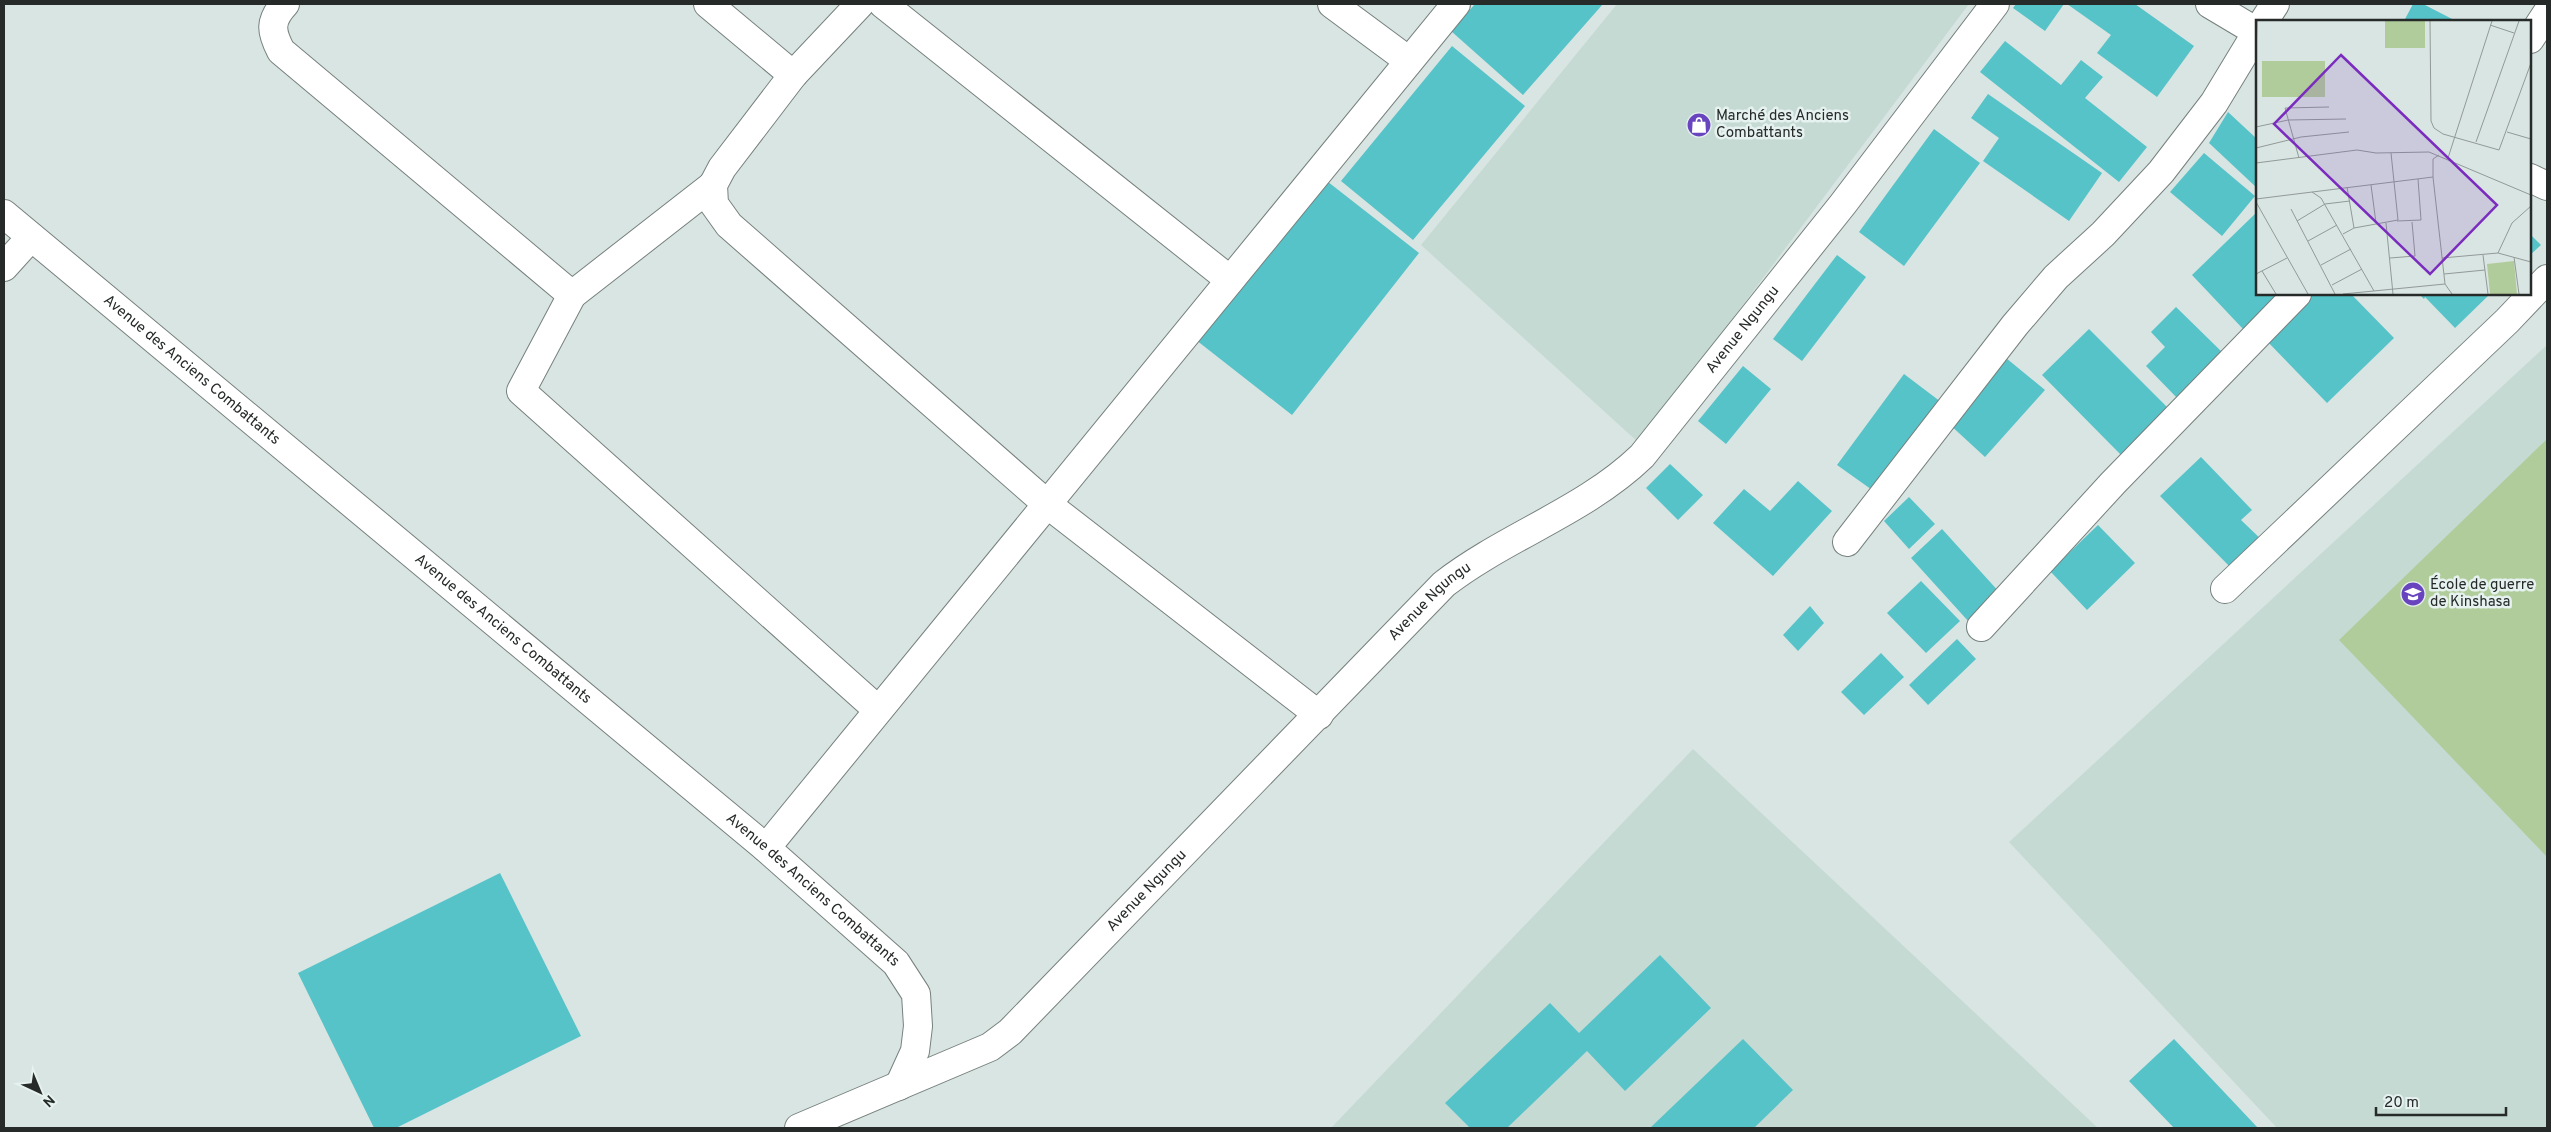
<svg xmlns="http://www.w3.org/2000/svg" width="2551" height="1132" font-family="Overpass,sans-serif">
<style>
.built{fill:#c6dad4}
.green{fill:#b1cc9b}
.building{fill:#56c3c9}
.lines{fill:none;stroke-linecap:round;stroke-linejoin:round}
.minor-casing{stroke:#76817e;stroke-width:30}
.minor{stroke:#fff;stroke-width:28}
.labels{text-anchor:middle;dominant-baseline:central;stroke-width:5;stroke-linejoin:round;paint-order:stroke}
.poi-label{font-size:15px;fill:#262a29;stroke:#e6f2ef;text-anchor:start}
.street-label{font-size:15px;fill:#262a29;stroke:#e6f2ef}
.inset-road{fill:none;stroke:#919a98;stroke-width:1}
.view{fill:#7b2cbf;fill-opacity:0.15;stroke:#7b2cbf;stroke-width:2.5}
.inset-edge{fill:none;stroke:#262a29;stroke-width:2.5}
</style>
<rect width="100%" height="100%" fill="#d9e5e2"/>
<path class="built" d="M1617 4H1969L1639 443 1421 245Z
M2547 345V1128H2277L2009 842Z
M1693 749 2098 1128H1331Z"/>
<path class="green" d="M2547 439V857L2339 640Z"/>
<path class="building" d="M1475 4H1603L1523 95 1451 31Z
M2016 4H2064L2045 31 2013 8Z
M2067 4H2135L2194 46 2157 97 2097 53 2111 35Z
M2413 4H2423L2456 21H2404Z
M2005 41 2061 85 2081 60 2103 77 2085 98 2147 147 2119 182 1980 72Z
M1452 46 1525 106 1413 240 1341 181Z
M1988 94 2102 173 2069 221 1983 161 1999 138 1971 118Z
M2228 112 2257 139V188L2209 143Z
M1934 129 1980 163 1904 266 1859 232Z
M2204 153 2255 196 2222 236 2170 192Z
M1323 178 1419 253 1292 415 1196 340Z
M2257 212V294H2282L2244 330 2192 275Z
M2530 234 2541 245 2530 255Z
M1837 255 1866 277 1802 361 1773 339Z
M2309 294H2351L2394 338 2327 403 2264 338Z
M2419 294H2490L2455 328 2425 297 2424 299Z
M2176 307 2223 353 2179 400 2146 366 2165 347 2151 332Z
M2089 329 2170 410 2123 457 2042 375Z
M2006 358 2045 390 1985 457 1948 423Z
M1743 366 1771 389 1726 444 1698 421Z
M1904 374 1941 402 1875 492 1837 465Z
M2201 457 2252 510 2241 520 2266 544 2237 574 2160 496Z
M1670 464 1703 495 1678 520 1646 488Z
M1798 481 1832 511 1773 576 1713 523 1744 489 1770 511Z
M1909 497 1935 524 1909 549 1884 521Z
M2098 525 2135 563 2087 610 2050 571Z
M1942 529 2001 594 1969 622 1911 558Z
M1921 581 1960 621 1926 653 1887 613Z
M1810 606 1824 623 1798 651 1783 635Z
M1957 639 1976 659 1928 705 1909 685Z
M1881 653 1904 677 1864 715 1841 692Z
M500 873 581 1036 396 1128H374L298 973Z
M1660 955 1711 1008 1625 1091 1587 1051 1507 1128H1470L1445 1103 1550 1003 1579 1033Z
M1743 1039 1793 1090 1754 1128H1650Z
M2174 1039 2258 1128H2174L2129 1081Z"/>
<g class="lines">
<defs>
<g id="minor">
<path d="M285 4C269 21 271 32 281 51L572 295"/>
<path d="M708 4 793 75"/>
<path d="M860 4 793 75 722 168 713 185 714 204 729 225 1047 504 1319 715"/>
<path d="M883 4 1230 280"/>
<path d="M1332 4 1409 61"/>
<path d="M2210 4 2257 32"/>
<path d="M2264 21 2275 4"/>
<path d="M2530 39 2547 13"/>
<path d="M2530 178 2547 186"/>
<path d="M713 185 572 295 521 391 878 710"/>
<path id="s1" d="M4 214 766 848 896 963 916 994 918 1026 915 1051 899 1086"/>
<path d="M4 267 31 237"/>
<path d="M1847 542 2015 325 2056 277 2103 234 2161 172 2214 103 2257 32"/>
<path d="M2225 589 2507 321 2547 279"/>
<path d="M1981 627 2113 483 2297 294"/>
<path d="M766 848 1456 4"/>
<path id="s2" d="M799 1128 990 1047 1010 1032 1444 584C1506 536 1585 511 1642 456L1843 204 1995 4"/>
</g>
</defs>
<use href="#minor" class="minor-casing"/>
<use href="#minor" class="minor"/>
</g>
<defs>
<symbol id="shop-disc" viewBox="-11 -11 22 22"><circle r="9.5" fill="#6845be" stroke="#e6f2ef"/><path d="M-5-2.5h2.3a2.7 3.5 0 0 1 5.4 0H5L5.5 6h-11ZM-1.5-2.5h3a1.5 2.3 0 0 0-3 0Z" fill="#fff"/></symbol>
<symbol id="university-disc" viewBox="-11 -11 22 22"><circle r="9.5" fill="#6845be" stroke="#e6f2ef"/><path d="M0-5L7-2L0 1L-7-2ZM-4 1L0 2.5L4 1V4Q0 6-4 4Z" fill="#fff"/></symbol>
</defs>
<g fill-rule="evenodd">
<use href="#shop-disc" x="1685" y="111" width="28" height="28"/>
<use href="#university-disc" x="2399" y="580" width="28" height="28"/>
</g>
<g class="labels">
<g class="poi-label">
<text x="1716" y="116">Marché des Anciens<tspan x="1716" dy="17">Combattants</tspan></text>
<text x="2430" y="585">École de guerre<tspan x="2430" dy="17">de Kinshasa</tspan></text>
</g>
<g class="street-label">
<text stroke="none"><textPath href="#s2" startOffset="1254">Avenue Ngungu</textPath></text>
<text stroke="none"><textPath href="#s1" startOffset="244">Avenue des Anciens Combattants</textPath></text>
<text stroke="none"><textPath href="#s2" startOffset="834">Avenue Ngungu</textPath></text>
<text stroke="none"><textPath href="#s1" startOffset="649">Avenue des Anciens Combattants</textPath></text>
<text stroke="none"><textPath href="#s1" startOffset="1054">Avenue des Anciens Combattants</textPath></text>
<text stroke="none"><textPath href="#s2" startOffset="429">Avenue Ngungu</textPath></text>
</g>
</g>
<g transform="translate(2256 20)">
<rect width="275" height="275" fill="#d9e5e2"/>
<path d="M129 1H169V28H129ZM6 41H69V77H6ZM258 241 261 274H234L231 244Z" fill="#b1cc9b"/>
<path class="inset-road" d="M174 1 175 101 178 108 187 114 243 130 275 43M234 5 258 13M0 42 1 1M0 107 32 100 90 99M251 112 275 119M220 122 263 1M0 128 45 117 93 112M183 135 177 139V157L189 264 196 274M43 138 29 88 73 87M192 138 236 1M0 143 101 130 120 133 173 132 275 175M115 165 120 203M91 167 98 208M56 172 65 178 118 271M0 179 177 157M0 182 52 274M35 189 79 274M41 201 69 184 94 181M141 201 165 200 162 159M130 203 137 274M87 214 98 208 142 200 135 133M52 221 81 205M242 233 256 203 275 186M227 235 232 274M258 237 263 274M134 238 159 236 156 202M186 238 242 233 275 242M65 245 95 229M6 251 20 274M0 254 31 238M188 254 229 250M76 265 106 249M87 274 189 264"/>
<path class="view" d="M85 35 241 185 174 254 18 104Z"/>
<rect width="275" height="275" class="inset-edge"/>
</g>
<rect width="2551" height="1132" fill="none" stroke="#262a29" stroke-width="10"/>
<g transform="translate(40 1092) rotate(136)" stroke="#e6f2ef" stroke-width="4" paint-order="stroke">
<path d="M0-4L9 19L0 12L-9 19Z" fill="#262a29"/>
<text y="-8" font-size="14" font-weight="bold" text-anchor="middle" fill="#262a29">N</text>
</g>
<path d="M2376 1107v8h130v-8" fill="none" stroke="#262a29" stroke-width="2.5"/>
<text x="2384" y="1107" font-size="15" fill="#262a29" stroke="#e6f2ef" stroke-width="4" paint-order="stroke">20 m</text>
</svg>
